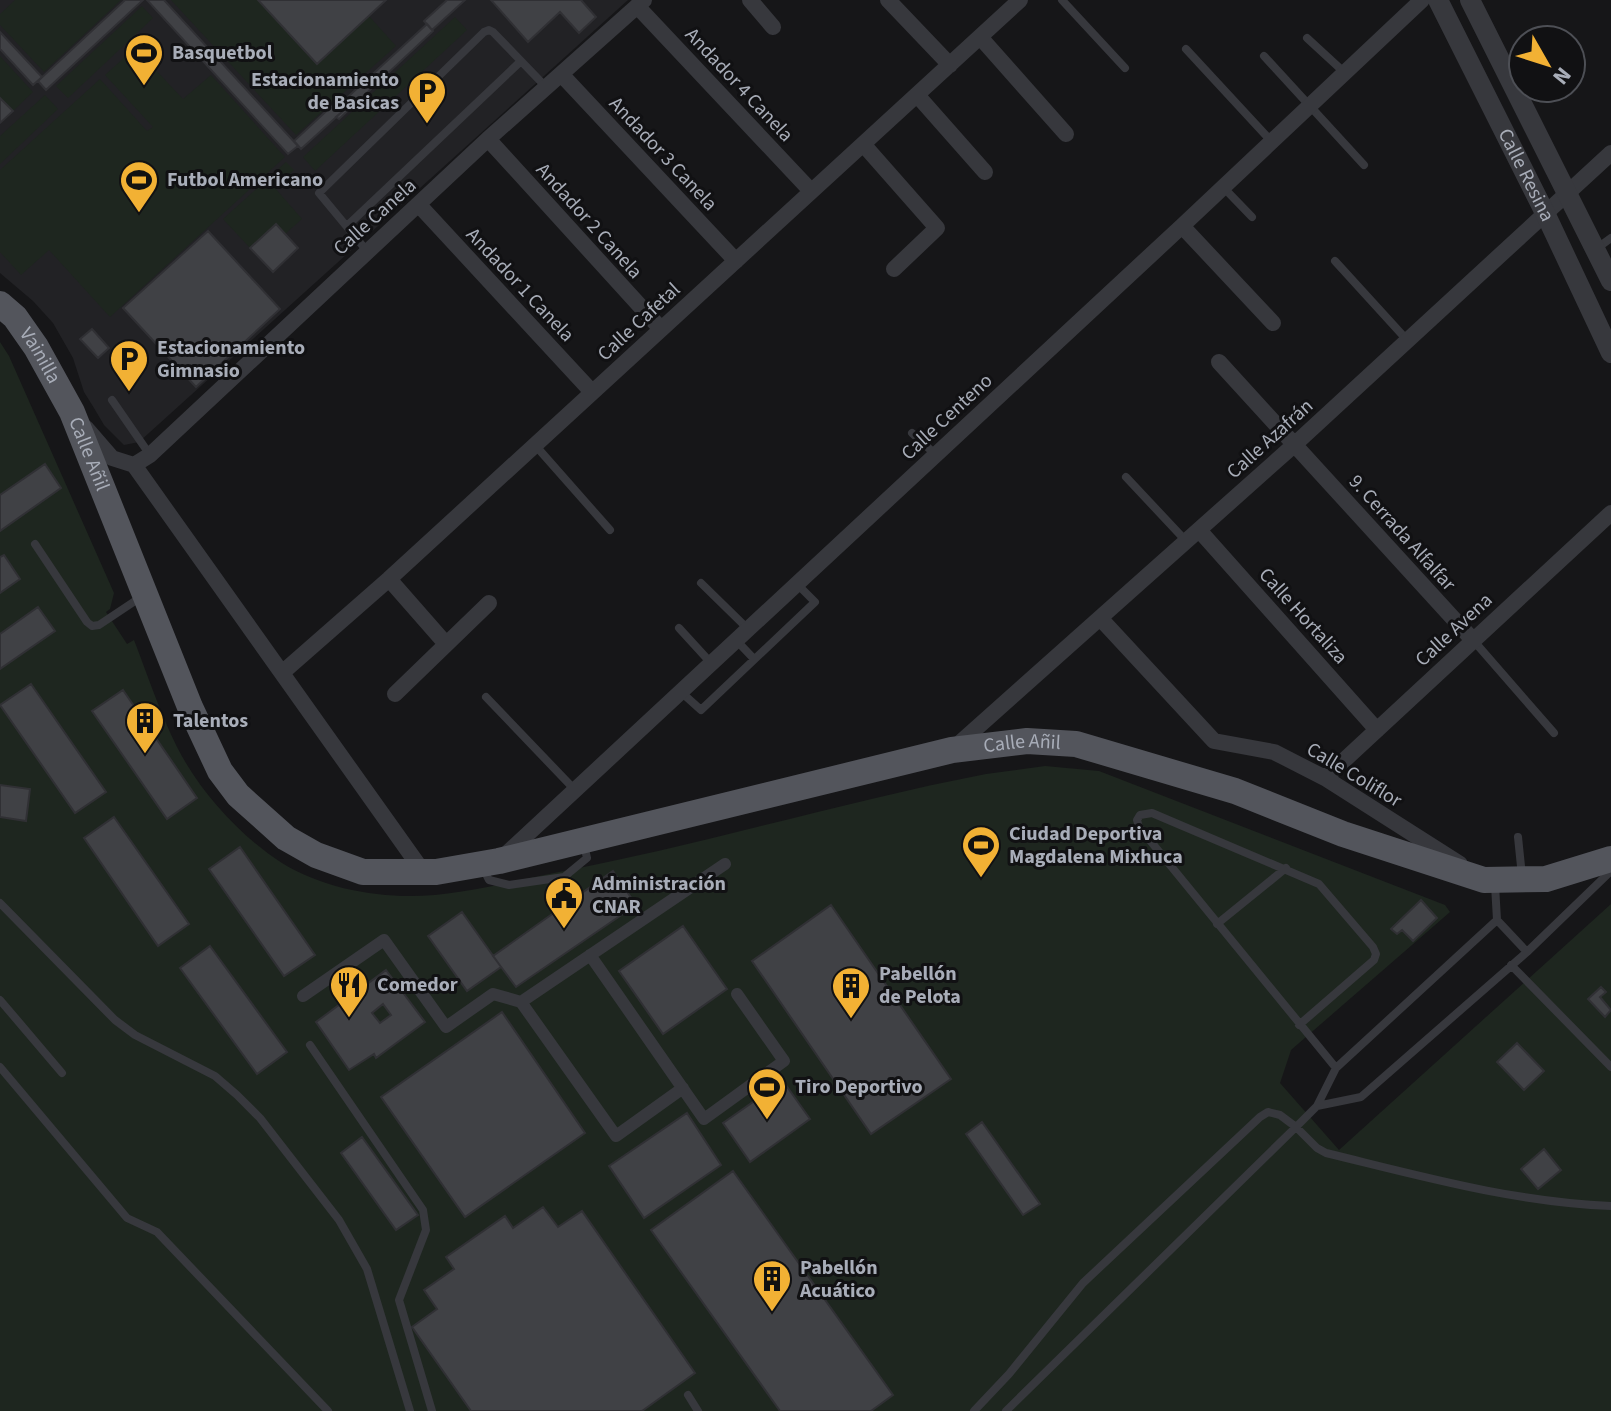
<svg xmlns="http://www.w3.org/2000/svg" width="1611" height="1411" font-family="'Source Sans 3',sans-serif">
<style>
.built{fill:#222225}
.green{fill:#1e261f}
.building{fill:#404145;stroke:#303034;stroke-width:2;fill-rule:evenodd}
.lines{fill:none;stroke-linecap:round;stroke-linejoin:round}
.service{stroke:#37383d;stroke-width:8}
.pedestrian{stroke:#37383d;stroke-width:12}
.minor{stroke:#37383d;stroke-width:16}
.tertiary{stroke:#37383d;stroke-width:20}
.primary{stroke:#53555c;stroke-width:26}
.labels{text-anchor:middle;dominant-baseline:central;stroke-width:6;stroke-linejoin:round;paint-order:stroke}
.poi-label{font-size:20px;font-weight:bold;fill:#a8adb8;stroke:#111113;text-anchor:start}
.street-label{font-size:20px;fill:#a8adb8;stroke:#111113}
</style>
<rect width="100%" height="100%" fill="#161618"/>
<path class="built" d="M0 0H628L139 442 124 445 104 425 94 408 84 392 73 358 53 323 33 301 0 273Z"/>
<path class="green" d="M15 0H121L44 72 0 25V14Z
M171 0H258L317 64 369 16 396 46 296 135Z
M142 6 153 18 68 98 56 86Z
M455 17 467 30 315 171 303 157Z
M135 48 183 99 211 75 285 157 110 317 49 250 21 275 0 252V170L100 79 147 131 153 127 105 75Z
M0 56 33 92 13 111 0 98Z
M45 95 58 109 0 164V136Z
M286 162 294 170 275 188 302 219 285 234 275 224 250 248 223 219Z
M0 342 9 356 114 593 110 609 106 612 127 644 134 640C148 676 160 713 177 747 200 792 240 836 282 863 319 886 367 896 410 896 458 896 507 882 554 873 699 846 841 802 986 774L1045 766 1099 771 1445 905 1450 912 1291 1050 1280 1083 1339 1150 1611 904V1411H0Z"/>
<path class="building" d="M125 0H143L46 90 38 81Z
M147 0H164L298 146 288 154Z
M258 0H386L317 64Z
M447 0H465L432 30 424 21Z
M491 0H581L596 17 579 33 560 12 528 42Z
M427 24 433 31 339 119 336 117 343 111 338 106Z
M0 32 42 77 33 85 0 49Z
M0 98 13 111 0 123Z
M335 103 343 111 301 149 294 141Z
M276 224 298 248 273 272 250 248Z
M208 231 280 309 196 387 123 308Z
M92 329 109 348 98 358 80 339Z
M45 464 61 488 0 531V495Z
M4 555 20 579 0 593V557Z
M38 607 55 631 0 669V634Z
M31 684 106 792 75 813 0 705Z
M123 690 197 798 167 819 92 711Z
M0 785 30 789 26 821 0 817Z
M114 817 189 924 158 946 84 838Z
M240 847 315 955 284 976 209 869Z
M613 871 636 905 516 987 493 956Z
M1421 900 1437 918 1413 941 1402 930 1397 934 1391 929Z
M831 905 951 1079 871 1134 752 961Z
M462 912 501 967 467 991 428 936Z
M683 926 727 989 663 1034 619 971Z
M210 946 287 1052 257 1074 180 968Z
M386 970 425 1022 376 1058 374 1054 349 1070 316 1022ZM383 1004 391 1015 380 1023 372 1013Z
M1601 987 1606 992 1600 997 1611 1010 1605 1017 1588 999Z
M502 1012 585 1133 465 1217 381 1097Z
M1517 1043 1544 1071 1524 1090 1497 1062Z
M783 1081 810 1119 750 1162 723 1123Z
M687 1113 721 1165 644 1218 609 1166Z
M982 1122 1040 1204 1023 1215 966 1134Z
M362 1137 418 1215 396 1230 341 1153Z
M1544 1149 1561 1170 1538 1189 1521 1169Z
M733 1171 893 1395 871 1411H780L651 1230Z
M543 1207 558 1227 582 1211 695 1373 642 1411H471L412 1327 437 1309 424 1290 454 1269 446 1257 505 1216 513 1228Z"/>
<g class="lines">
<path class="service" d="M1062 0 1125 68
M1307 38 1345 73
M1186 49 1272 142
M1264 56 1364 165
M521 61 546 87
M1223 187 1252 217
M347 226 521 61 493 32 489 30 484 32 319 193 367 251
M1596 249 1611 238
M1335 261 1407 340
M112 400 150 455
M912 433 935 454
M535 445 610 530
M1126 477 1186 541
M35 544 87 622 92 626 99 625 141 597
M701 583 748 629
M679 628 711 663
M736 640 754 659
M1473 640 1554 733
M681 692 701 710 815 602 797 584
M486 697 575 790
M1518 837 1522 876
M482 866 489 880 509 885 564 877 587 858 584 845
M1495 885 1497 920 1527 952
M0 903 115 1020 135 1035 215 1076 237 1095 260 1118 339 1220 367 1269 410 1411
M1497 920 1336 1068 1317 1106 1361 1097 1527 952 1611 871
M1217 924 1286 868
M1511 965 1611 1067
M0 1000 62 1073
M1299 1025 1374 960 1376 954 1373 947 1319 884 1152 813 1140 815 1137 820 1139 827 1336 1068
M310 1045 423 1210 426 1230 399 1300 432 1411
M0 1067 127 1218 157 1232 328 1411
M688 1395 698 1411
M974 1411 1009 1374 1083 1283 1260 1117 1268 1112 1280 1115 1296 1127 1317 1106
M1006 1411 1296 1127 1317 1148 1326 1153C1421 1176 1513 1202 1611 1206"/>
<path class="pedestrian" d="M590 955 704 1119 784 1061 737 994
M303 996 384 940 446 1027 493 994 521 1002 725 864
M521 1002 616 1136 683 1088"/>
<path class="minor" d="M750 0 773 27
M888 0 950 65
M637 6 811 191
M980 37 1066 134
M561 74 736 261
M917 95 985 172
M488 139 661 329
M863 144 937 228 894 269
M419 205 592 392
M1182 226 1273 323
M1219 362 1472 639
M86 428 112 458 134 465 424 873
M134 465 150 455 488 139 644 0
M1199 530 1377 730
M389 579 446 644
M1100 618 1214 741 1274 752 1325 778 1460 864
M283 672 389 579 1020 0
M395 694 489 603
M953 749 1294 445 1611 153
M1325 778 1611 513
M503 857 1182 226 1422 0"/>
<g class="tertiary">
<path id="s1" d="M1438 0 1545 213 1611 353"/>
<path d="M1470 0 1611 281"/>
</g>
<path class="primary" id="s2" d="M0 304 15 317 36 347 72 412 190 707 220 771 238 795 286 838 316 855 363 872H436L499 861 952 750 1027 741 1076 744 1235 791 1343 834 1484 880 1546 879 1611 859"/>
</g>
<defs>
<symbol id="stadium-pin" viewBox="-11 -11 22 30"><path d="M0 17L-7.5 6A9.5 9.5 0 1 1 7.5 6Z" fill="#f2b134" stroke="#111113"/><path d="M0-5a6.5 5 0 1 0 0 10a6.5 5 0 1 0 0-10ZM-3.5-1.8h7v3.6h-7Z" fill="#111"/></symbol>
<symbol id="parking-pin" viewBox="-11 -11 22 30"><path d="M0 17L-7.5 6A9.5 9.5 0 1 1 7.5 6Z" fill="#f2b134" stroke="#111113"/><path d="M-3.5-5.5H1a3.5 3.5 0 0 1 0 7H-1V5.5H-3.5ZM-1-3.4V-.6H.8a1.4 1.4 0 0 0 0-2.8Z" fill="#111"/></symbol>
<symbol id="building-pin" viewBox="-11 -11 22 30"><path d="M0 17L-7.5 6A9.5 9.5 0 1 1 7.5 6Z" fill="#f2b134" stroke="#111113"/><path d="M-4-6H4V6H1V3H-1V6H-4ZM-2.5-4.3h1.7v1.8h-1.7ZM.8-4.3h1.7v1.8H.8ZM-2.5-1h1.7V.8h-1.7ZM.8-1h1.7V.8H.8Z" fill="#111"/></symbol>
<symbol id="civic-pin" viewBox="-11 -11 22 30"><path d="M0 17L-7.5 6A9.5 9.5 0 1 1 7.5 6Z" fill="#f2b134" stroke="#111113"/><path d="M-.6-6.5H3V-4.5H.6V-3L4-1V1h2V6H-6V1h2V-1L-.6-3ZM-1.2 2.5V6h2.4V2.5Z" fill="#111"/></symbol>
<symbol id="restaurant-pin" viewBox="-11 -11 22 30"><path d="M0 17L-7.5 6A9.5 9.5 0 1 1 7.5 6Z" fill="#f2b134" stroke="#111113"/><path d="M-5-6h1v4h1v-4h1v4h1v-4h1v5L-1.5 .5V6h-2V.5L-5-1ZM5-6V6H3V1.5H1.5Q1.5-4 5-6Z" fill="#111"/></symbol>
</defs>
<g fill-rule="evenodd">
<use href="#stadium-pin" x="122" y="31" width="44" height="60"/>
<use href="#parking-pin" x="405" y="69" width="44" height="60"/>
<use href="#stadium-pin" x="117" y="158" width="44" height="60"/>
<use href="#parking-pin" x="107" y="337" width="44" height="60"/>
<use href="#building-pin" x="123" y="699" width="44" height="60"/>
<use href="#stadium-pin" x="959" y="823" width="44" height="60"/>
<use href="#civic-pin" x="542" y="874" width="44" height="60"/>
<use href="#restaurant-pin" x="327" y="963" width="44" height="60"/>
<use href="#building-pin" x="829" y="964" width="44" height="60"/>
<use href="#stadium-pin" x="745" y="1065" width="44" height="60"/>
<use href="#building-pin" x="750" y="1257" width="44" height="60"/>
</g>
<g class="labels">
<g class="poi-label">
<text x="172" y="53">Basquetbol</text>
<text x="399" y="80" text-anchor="end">Estacionamiento<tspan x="399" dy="23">de Basicas</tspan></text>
<text x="167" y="180">Futbol Americano</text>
<text x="157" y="348">Estacionamiento<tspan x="157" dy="23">Gimnasio</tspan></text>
<text x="173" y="721">Talentos</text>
<text x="1009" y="834">Ciudad Deportiva<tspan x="1009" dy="23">Magdalena Mixhuca</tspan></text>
<text x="592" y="884">Administración<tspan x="592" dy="23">CNAR</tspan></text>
<text x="879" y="974">Pabellón<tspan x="879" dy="23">de Pelota</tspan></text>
<text x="377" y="985">Comedor</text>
<text x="795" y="1087">Tiro Deportivo</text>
<text x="800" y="1268">Pabellón<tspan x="800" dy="23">Acuático</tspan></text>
</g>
<g class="street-label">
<text transform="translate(739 85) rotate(47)">Andador 4 Canela</text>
<text transform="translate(663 154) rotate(47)">Andador 3 Canela</text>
<text stroke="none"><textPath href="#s1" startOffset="196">Calle Resina</textPath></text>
<text transform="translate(375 217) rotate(-42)">Calle Canela</text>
<text transform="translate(589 221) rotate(48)">Andador 2 Canela</text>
<text transform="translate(520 285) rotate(47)">Andador 1 Canela</text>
<text transform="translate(639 322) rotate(-43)">Calle Cafetal</text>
<text stroke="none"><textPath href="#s2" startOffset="66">Vainilla</textPath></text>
<text transform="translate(947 417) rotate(-43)">Calle Centeno</text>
<text transform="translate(1270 439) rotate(-42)">Calle Azafrán</text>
<text stroke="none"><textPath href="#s2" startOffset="176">Calle Añil</textPath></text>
<text transform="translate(1402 533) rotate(48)">9. Cerrada Alfalfar</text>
<text transform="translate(1303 616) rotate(48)">Calle Hortaliza</text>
<text transform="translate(1454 630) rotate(-43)">Calle Avena</text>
<text stroke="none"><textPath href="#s2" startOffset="1372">Calle Añil</textPath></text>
<text transform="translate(1354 775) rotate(31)">Calle Coliflor</text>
</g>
</g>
<g transform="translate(1547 64) rotate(129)"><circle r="38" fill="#111113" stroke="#4d4f55" stroke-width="2"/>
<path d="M0-6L14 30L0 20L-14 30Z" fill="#f2b134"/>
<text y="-12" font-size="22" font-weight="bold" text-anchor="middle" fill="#a8adb8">N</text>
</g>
</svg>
